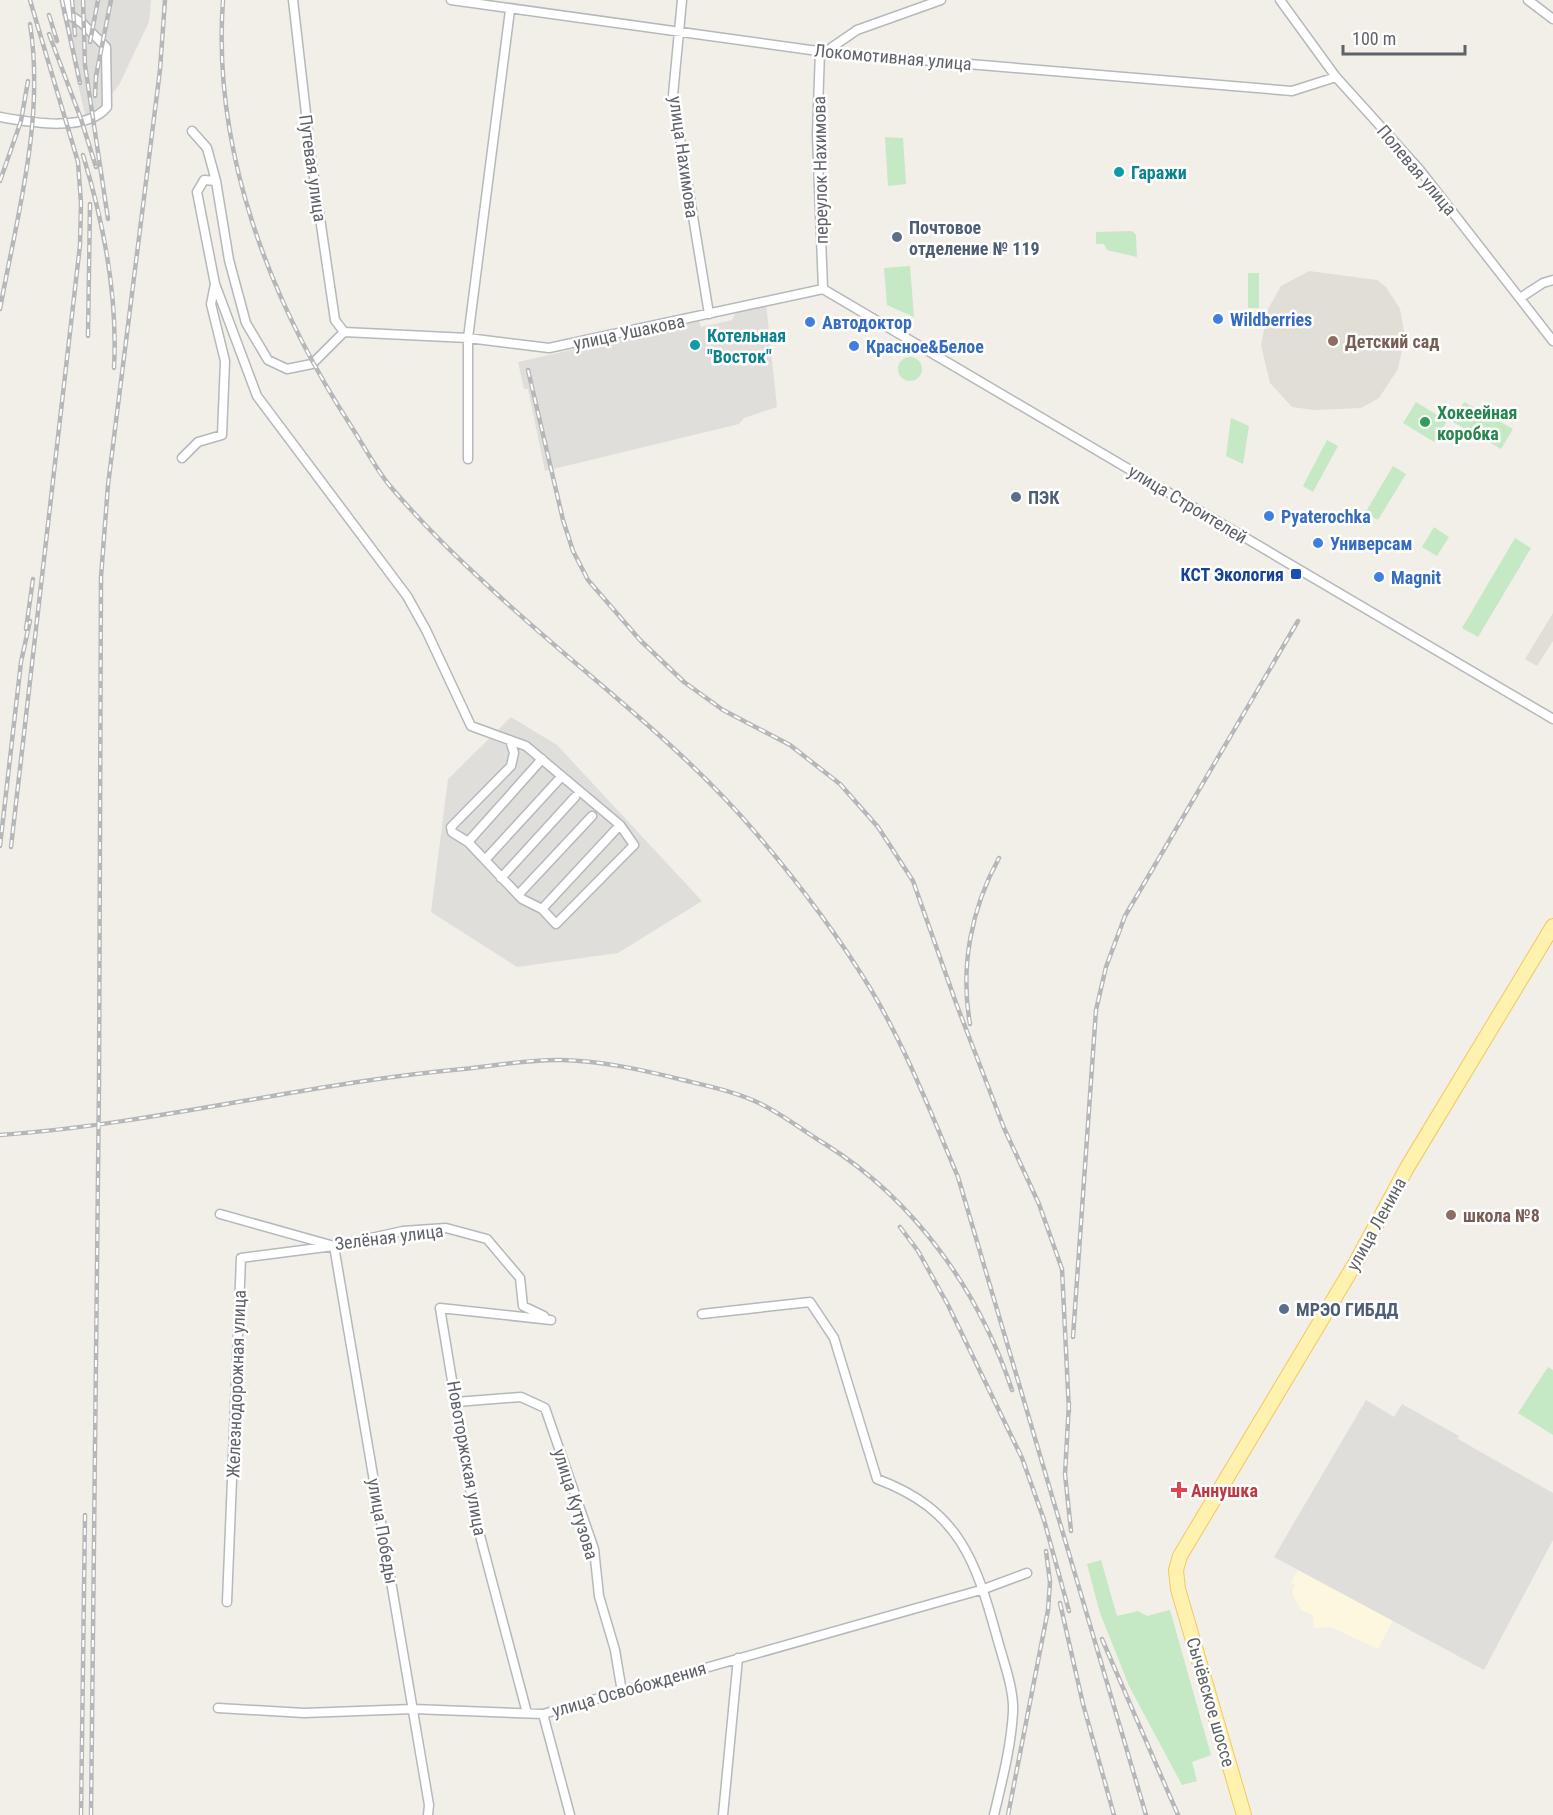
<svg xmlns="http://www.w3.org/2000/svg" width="1553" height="1815" font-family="'Roboto Condensed',sans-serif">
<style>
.commercial{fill:#fef7e0}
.industrial{fill:#e0deda}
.education{fill:#e1ded6}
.green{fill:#c5e8c5}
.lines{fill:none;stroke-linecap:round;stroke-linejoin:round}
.street-casing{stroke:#b5b8bc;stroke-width:11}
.primary-casing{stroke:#f2c960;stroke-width:16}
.street{stroke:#fff;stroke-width:8}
.primary{stroke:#fff2af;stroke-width:14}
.rail-casing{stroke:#b6b7b8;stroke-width:4.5}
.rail{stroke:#fff;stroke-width:2;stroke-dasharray:7;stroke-linecap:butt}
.culture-dot{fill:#0f9aa8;stroke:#fff;stroke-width:2}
.service-dot{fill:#5c6f8a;stroke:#fff;stroke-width:2}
.shop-dot{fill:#3f7fe0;stroke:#fff;stroke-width:2}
.education-dot{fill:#8d6e63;stroke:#fff;stroke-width:2}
.leisure-dot{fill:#2e9e5b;stroke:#fff;stroke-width:2}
.transit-dot{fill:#1a4fb4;stroke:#fff;stroke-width:2}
.health-dot{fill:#e0444e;stroke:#fff;stroke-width:2}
.labels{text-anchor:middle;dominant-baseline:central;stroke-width:5;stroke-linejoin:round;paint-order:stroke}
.street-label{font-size:18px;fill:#5f6368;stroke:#fff}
.culture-label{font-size:18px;font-weight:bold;fill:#0d838f;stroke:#fff;text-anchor:start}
.service-label{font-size:18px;font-weight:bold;fill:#4e5e75;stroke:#fff;text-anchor:start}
.shop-label{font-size:18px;font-weight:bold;fill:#366cbe;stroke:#fff;text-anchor:start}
.education-label{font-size:18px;font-weight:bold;fill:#785e54;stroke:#fff;text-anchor:start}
.leisure-label{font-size:18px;font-weight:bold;fill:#27864d;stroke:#fff;text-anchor:start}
.transit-label{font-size:18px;font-weight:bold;fill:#164399;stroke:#fff;text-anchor:end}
.health-label{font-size:18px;font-weight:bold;fill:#be3a42;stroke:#fff;text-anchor:start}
</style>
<rect width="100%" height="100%" fill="#f1efe8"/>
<path class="commercial" d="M1298 1570 1393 1620 1378 1649 1331 1627 1314 1628 1313 1615 1301 1610 1292 1593 1295 1584 1291 1583Z"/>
<path class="industrial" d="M59 0H151L149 22 119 85 99 111 85 115Z
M766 303 777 407 744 418 739 424 545 471 528 389H524L518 362 699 321 701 327 732 320 737 310Z
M511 717 557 745 702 901 618 953 517 967 431 912 448 779Z
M1366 1400 1394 1417 1402 1404 1459 1436 1458 1439 1553 1493V1540L1484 1670 1274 1557Z"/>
<path class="education" d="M1309 271 1377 280 1386 287 1400 309 1405 336 1398 369 1379 398 1361 408 1314 410 1292 407 1270 383 1261 345 1268 309 1281 286Z
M1553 613V641L1537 666 1525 659Z"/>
<path class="green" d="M885 137 903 138 906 184 888 186Z
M1132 231 1136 235 1137 257 1107 250 1104 244H1096V232Z
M910 266 914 317 887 305 884 268Z
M1248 273H1259V308H1248Z
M898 369a12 12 0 1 1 24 0a12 12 0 1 1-24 0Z
M1416 402 1447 421 1434 442 1403 423Z
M1464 402 1513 429 1501 449 1453 422Z
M1231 418 1249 426 1243 464 1226 456Z
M1327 440 1338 446 1313 492 1303 486Z
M1393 466 1406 474 1378 520 1365 513Z
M1434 527 1449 537 1437 556 1422 547Z
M1515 538 1531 548 1478 637 1462 628Z
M1548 1367 1553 1370V1435L1518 1413Z
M1101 1560 1117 1616 1138 1611 1147 1616 1170 1610 1211 1755 1192 1762 1197 1781 1182 1785 1129 1686 1100 1613 1087 1564Z"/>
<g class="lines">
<defs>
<path id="street" d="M293 0 311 157 335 320 344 332
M451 0 825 52 1292 91 1336 77
M682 0 673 95 709 314
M1280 0 1336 77 1419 169 1553 341
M1528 0 1553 19
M820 52 817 135 823 289
M825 52 857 30 941 0
M0 117C29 122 86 133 107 107L106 47 82 23 68 14 66 0
M192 131 207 148 216 181
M823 289 1553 719
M1520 298 1543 283 1553 280
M344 332 312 364 287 369 268 360 246 323 229 260 216 181 204 180 197 192 215 284 257 396 407 596 426 630 471 726 526 746 620 825 634 845 556 924 542 909 522 899 468 842 542 759
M344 332 468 338 549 348 823 289
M182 458 198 442 222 435 225 361 211 304 215 284
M468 459V338L510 10
M468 842 452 832 451 827 511 766 514 753 510 740
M485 860 562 776
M501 878 575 797
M518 895 592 816
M542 909 620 825
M220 1214 334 1246 403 1231 446 1228 487 1239 520 1278 523 1306 544 1316
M702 1314 810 1302 834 1338 877 1479C960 1510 976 1561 998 1641 1004 1663 1014 1689 1013 1712 1011 1747 1002 1781 994 1815
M456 1402 521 1397 545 1408 594 1549 599 1596 615 1650 622 1692
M227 1602 241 1258 334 1246 429 1805 428 1815
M218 1708 304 1713 413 1709 543 1714 984 1589 1027 1573
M527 1713 474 1513 440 1308 551 1320
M543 1714 570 1815
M723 1815 738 1658"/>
<path id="primary" d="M1244 1815 1178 1589 1176 1570 1180 1556 1356 1262 1408 1166 1553 926"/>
</defs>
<use href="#street" class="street-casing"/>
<use href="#primary" class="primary-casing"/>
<use href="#street" class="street"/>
<use href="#primary" class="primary"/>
<defs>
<path id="rail" d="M62 0 80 83
M72 0 75 35
M83 0 85 65 108 219
M223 0C212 151 270 301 351 426 364 446 375 468 390 486 419 520 453 554 486 584 574 667 676 739 755 832 797 881 837 934 870 988 906 1048 931 1113 958 1177L1146 1815
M49 15 57 41
M49 34 81 119 96 167
M90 42 98 0
M95 96 96 76 111 0
M83 155C104 224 118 295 114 368
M0 181 21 121 28 81
M0 309C17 216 45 119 30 24
M88 336 90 204
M528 370 563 520 573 551 588 580 640 640 684 682 723 710 790 745 840 784 878 827 913 881 956 1003 1004 1128 1039 1204 1062 1269 1069 1412
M26 629 33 579
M0 846 21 662 30 621
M11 847 80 245 81 203 78 162 30 0
M970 1024C960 967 971 909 999 858
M0 1135C156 1124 307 1083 463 1069 495 1066 529 1059 562 1060 603 1061 643 1070 683 1080 708 1086 737 1092 761 1104 783 1115 804 1131 825 1144 915 1200 979 1291 1012 1390
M900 1227 918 1251 948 1305 1022 1458 1044 1520 1069 1611
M1073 1337 1096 1010 1106 967 1125 916 1298 621
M1069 1403 1065 1474 1071 1531
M1060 1603 1083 1704 1114 1815
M1102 1639 1178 1815
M81 1815 85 1515
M91 1815 99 1084 101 577 108 485 160 70 165 0
M1008 1815 1048 1610 1050 1582 1046 1551"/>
</defs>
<use href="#rail" class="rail-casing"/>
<use href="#rail" class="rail"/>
</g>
<g class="culture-dot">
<circle cx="1119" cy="172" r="6"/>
<circle cx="695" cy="345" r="6"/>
</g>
<g class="service-dot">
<circle cx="897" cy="237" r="6"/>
<circle cx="1016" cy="497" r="6"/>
<circle cx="1284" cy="1309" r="6"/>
</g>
<g class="shop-dot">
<circle cx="1218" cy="319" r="6"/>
<circle cx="810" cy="322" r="6"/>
<circle cx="854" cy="346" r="6"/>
<circle cx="1269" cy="516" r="6"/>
<circle cx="1318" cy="543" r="6"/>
<circle cx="1379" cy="577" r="6"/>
</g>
<g class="education-dot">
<circle cx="1333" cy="341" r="6"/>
<circle cx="1451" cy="1215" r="6"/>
</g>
<circle class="leisure-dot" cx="1425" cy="422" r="6"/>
<rect class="transit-dot" x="1290" y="568" width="12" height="12" rx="3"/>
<path class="health-dot" d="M1176 1481h6v6h6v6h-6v6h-6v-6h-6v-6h6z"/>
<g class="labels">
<g class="street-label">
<text transform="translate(893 57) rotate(5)">Локомотивная улица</text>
<text transform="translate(684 157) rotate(82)">улица Нахимова</text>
<text transform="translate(313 168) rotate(82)">Путевая улица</text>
<text transform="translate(820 170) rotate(-91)">переулок Нахимова</text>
<text transform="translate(1417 170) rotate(50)">Полевая улица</text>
<text transform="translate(629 332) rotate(-12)">улица Ушакова</text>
<text transform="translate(1188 504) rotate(31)">улица Строителей</text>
<text transform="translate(1376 1224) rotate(-61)">улица Ленина</text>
<text transform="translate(389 1237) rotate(-7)">Зелёная улица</text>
<text transform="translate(236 1384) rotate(-88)">Железнодорожная улица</text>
<text transform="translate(467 1458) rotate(80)">Новоторжская улица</text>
<text transform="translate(576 1504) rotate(73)">улица Кутузова</text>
<text transform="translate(383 1531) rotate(80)">улица Победы</text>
<text transform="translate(629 1689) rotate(-16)">улица Освобождения</text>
<text transform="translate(1211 1702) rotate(74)">Сычёвское шоссе</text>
</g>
<g class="culture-label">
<text x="1131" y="172">Гаражи</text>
<text x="707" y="335">Котельная<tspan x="707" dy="21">"Восток"</tspan></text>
</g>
<g class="service-label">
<text x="909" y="227">Почтовое<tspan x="909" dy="21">отделение № 119</tspan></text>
<text x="1028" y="497">ПЭК</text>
<text x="1296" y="1309">МРЭО ГИБДД</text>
</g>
<g class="shop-label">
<text x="1230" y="319">Wildberries</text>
<text x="822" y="322">Автодоктор</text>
<text x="866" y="346">Красное&amp;Белое</text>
<text x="1281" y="516">Pyaterochka</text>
<text x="1330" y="543">Универсам</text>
<text x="1391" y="577">Magnit</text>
</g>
<g class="education-label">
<text x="1345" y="341">Детский сад</text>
<text x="1463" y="1215">школа №8</text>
</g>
<g class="leisure-label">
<text x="1437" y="412">Хокеейная<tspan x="1437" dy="21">коробка</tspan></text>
</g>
<g class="transit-label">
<text x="1284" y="574">КСТ Экология</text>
</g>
<g class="health-label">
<text x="1191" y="1490">Аннушка</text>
</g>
</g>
<path d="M1343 45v9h122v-9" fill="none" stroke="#5f6368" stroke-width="3"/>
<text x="1352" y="45" font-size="18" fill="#5f6368" stroke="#ffffff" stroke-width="4.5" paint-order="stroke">100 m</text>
</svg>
